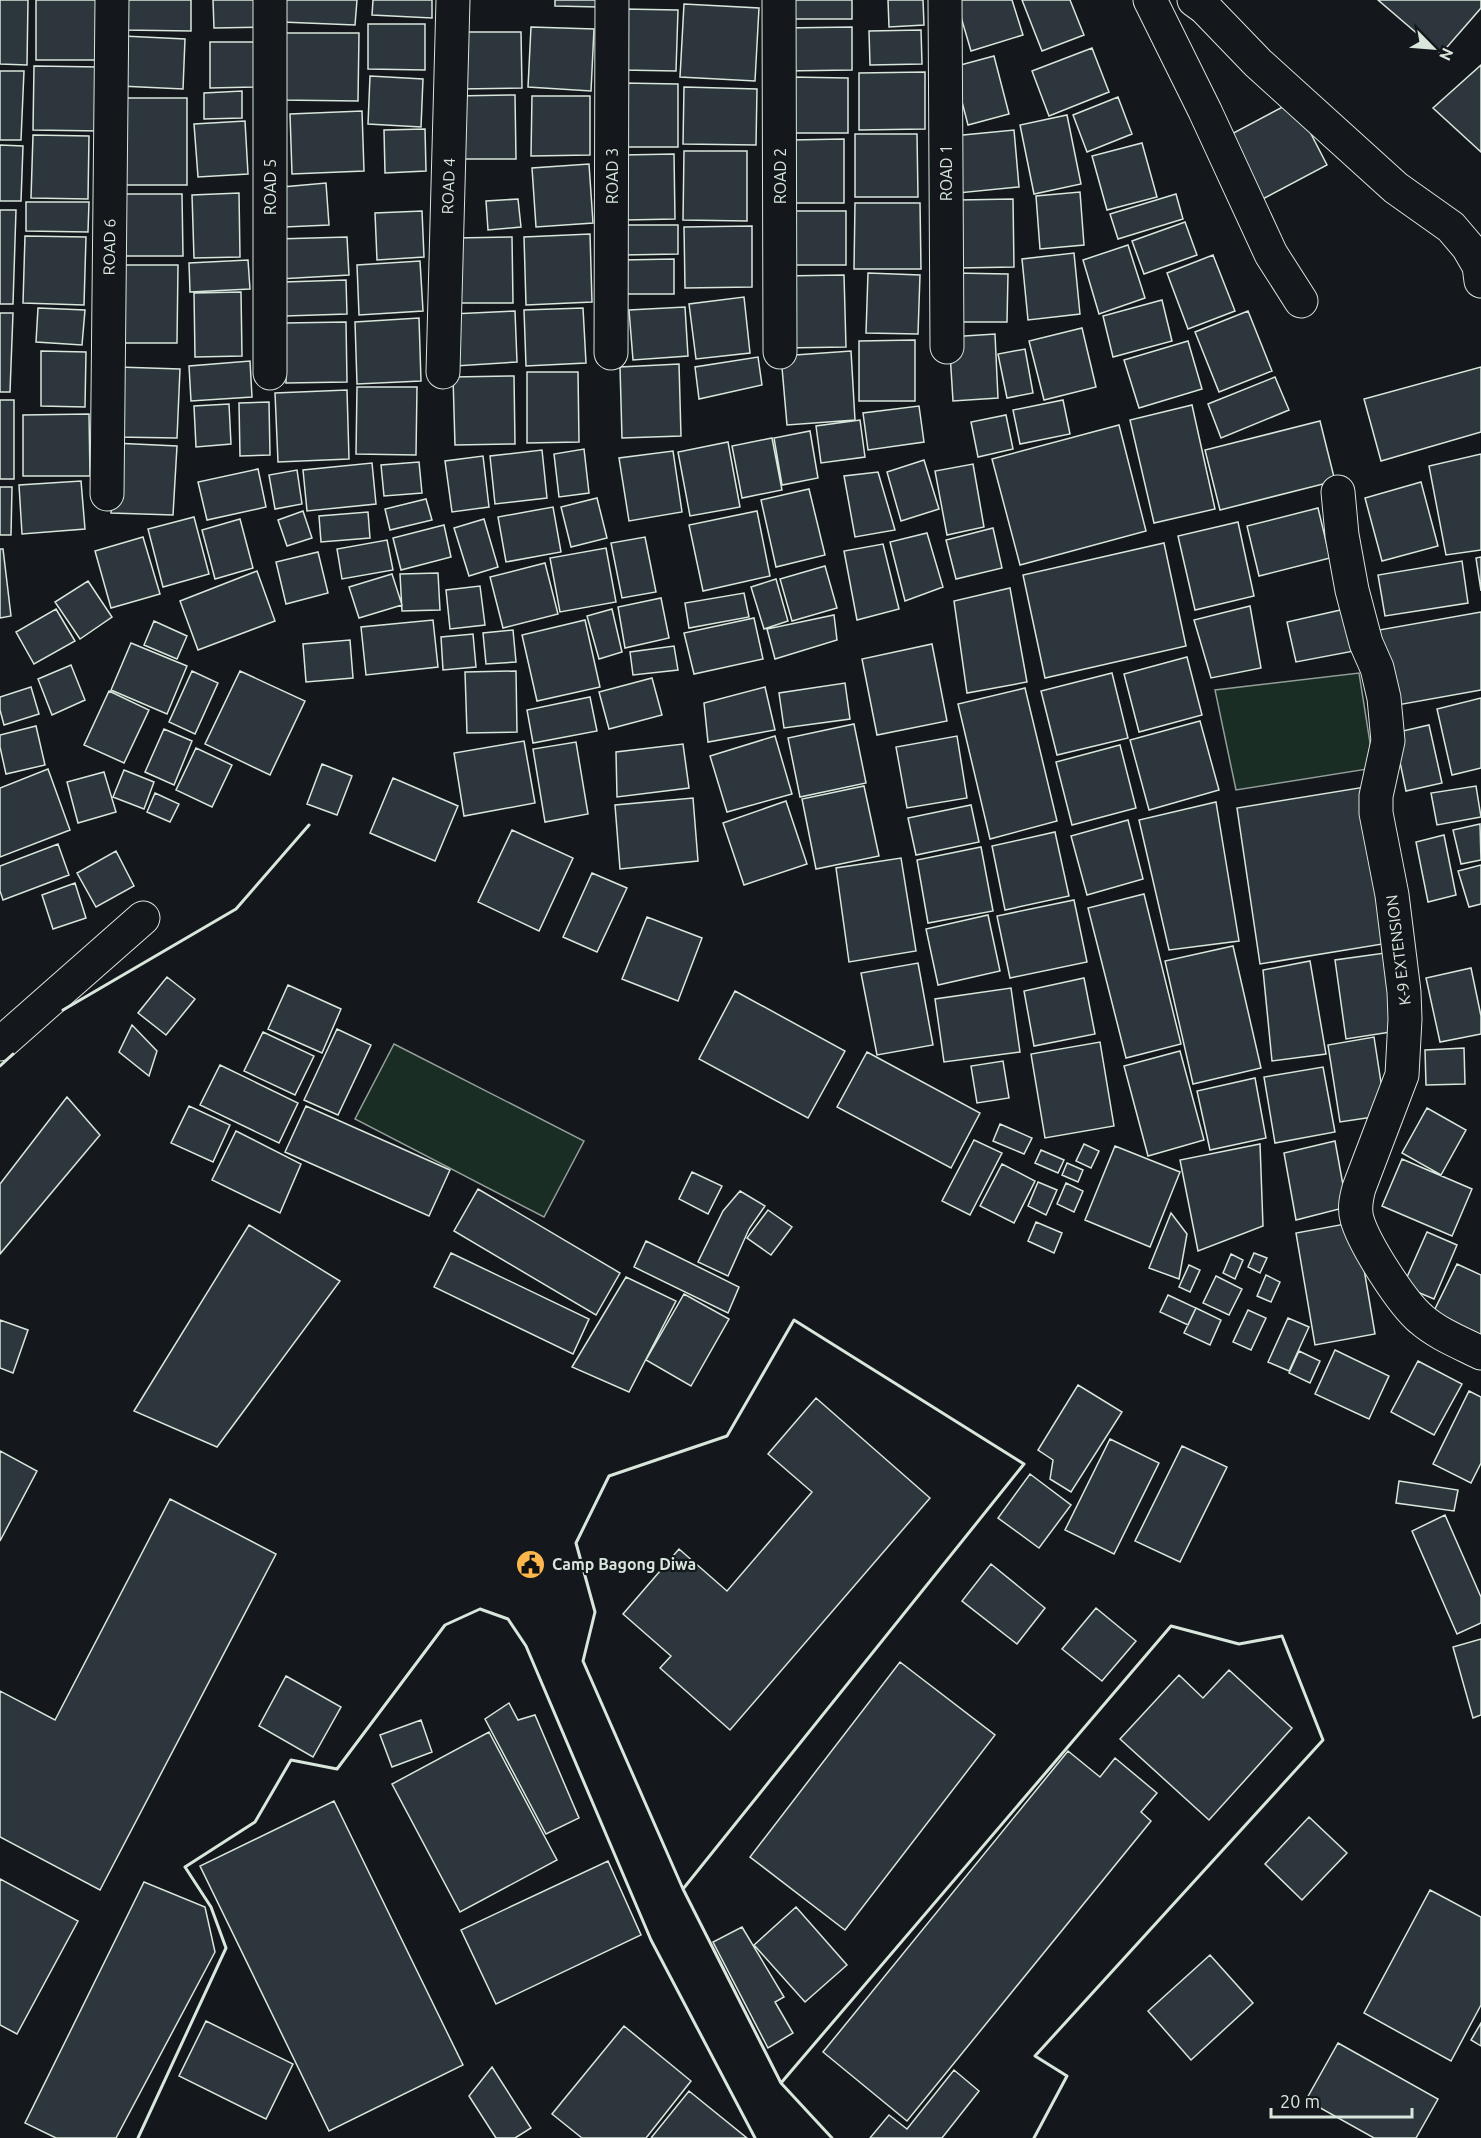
<svg xmlns="http://www.w3.org/2000/svg" width="1481" height="2138" font-family="Ubuntu,sans-serif">
<style>
.green{fill:#1a2d24;stroke:#939e99;stroke-width:1.5}
.building{fill:#2c363c;stroke:#d8e6dc;stroke-width:1.5}
.lines{fill:none;stroke-linecap:round;stroke-linejoin:round}
.minor-casing{stroke:#d8e6dc;stroke-width:35}
.minor{stroke:#14181c;stroke-width:33}
.wall{stroke:#d8e6dc;stroke-width:3}
.labels{text-anchor:middle;dominant-baseline:central;stroke-width:4.5;stroke-linejoin:round;paint-order:stroke}
.street-label{font-size:16px;fill:#d8e6dc;stroke:#14181c}
.poi-label{font-size:16px;font-weight:bold;fill:#d8e6dc;stroke:#14181c;text-anchor:start}
</style>
<rect width="100%" height="100%" fill="#14181c"/>
<path class="green" d="M1359 673 1374 768 1236 790 1215 690Z
M394 1044 584 1141 544 1217 355 1119Z"/>
<path class="building" d="M0 0H28L27 65 0 64Z
M36 0H101V60H36Z
M125 0H191V31L124 30Z
M213 0H264V27L214 28Z
M283 0H357L355 25 282 22Z
M373 0H432V18L372 15Z
M555 0H599V7L555 6Z
M789 0H852V19H789Z
M888 0H923L924 25 889 27Z
M956 0H1012L1023 35 971 51Z
M1022 0H1070L1084 35 1042 51Z
M1378 0H1481V8L1441 54Z
M684 4 759 8 755 81 680 77Z
M623 9 678 10 676 71 622 70Z
M368 24H425V70L368 69Z
M531 27 594 29 591 91 528 87Z
M852 27V70L784 71 783 28Z
M921 30 922 64 870 65 869 31Z
M460 32H521L522 88 460 89Z
M281 33H359L358 101 280 100Z
M123 36 185 39 183 89 120 86Z
M210 42H255V87L210 88Z
M1092 48 1109 92 1049 116 1032 71Z
M994 56 1009 114 968 125 953 67Z
M1481 65V152L1433 108Z
M34 66 100 67 99 131 33 130Z
M0 71H24L21 140H0Z
M925 72V129L859 130V73Z
M370 76 423 79 421 127 368 124Z
M790 77 848 78V133H789Z
M623 83 678 84V147H623Z
M684 87 757 89 756 145 683 144Z
M242 91V118L204 119V93Z
M515 95 516 159H455L454 96Z
M532 96H590V155L531 156Z
M1118 97 1132 134 1087 152 1073 115Z
M124 98H187V185H124Z
M1294 101 1327 165 1257 202 1224 138Z
M362 111 364 171 292 174 290 114Z
M1067 115 1081 184 1034 194 1020 125Z
M245 121 248 174 198 177 194 124Z
M425 129 426 171 385 173 384 130Z
M1014 130 1019 187 958 193 953 136Z
M855 134H917L918 197H855Z
M33 135 89 136 88 199 31 198Z
M844 139V203H791V140Z
M1142 143 1157 197 1107 210 1092 156Z
M0 145 23 146 21 201H0Z
M684 151H747V221L683 220Z
M674 154 675 219 625 220 623 155Z
M589 164 593 223 536 227 532 168Z
M326 183 329 225 285 227 282 187Z
M1080 192 1084 245 1040 249 1036 196Z
M239 193 240 257 194 258 192 195Z
M120 194H182L183 256H120Z
M1176 194 1183 219 1118 239 1110 214Z
M518 199 521 227 488 230 486 201Z
M1013 199 1014 267 959 268 958 200Z
M26 202H89L88 232 26 231Z
M855 203H920L921 269H854Z
M0 210H16L13 304H0Z
M422 211 424 257 377 260 375 213Z
M796 211H846V265H795Z
M1185 222 1197 255 1144 274 1132 241Z
M622 225H678V254L622 255Z
M752 226V287L685 288 684 227Z
M590 234 592 302 526 305 524 237Z
M25 236 86 237 84 305 23 303Z
M347 237 349 275 279 279 277 239Z
M512 237 513 303H457L456 238Z
M1128 245 1145 298 1099 314 1083 260Z
M1074 253 1080 314 1028 320 1022 259Z
M1213 255 1235 311 1188 329 1167 273Z
M674 259V294H622V260Z
M248 260 250 289 190 292 189 263Z
M420 261 423 311 359 315 357 265Z
M125 265H178L177 343H123Z
M868 273 920 275 918 334 866 333Z
M955 273 1008 274 1007 322H955Z
M844 275 846 347 783 348 782 276Z
M346 280 347 314 285 316 284 282Z
M241 292 242 356 195 357 194 293Z
M744 297 750 353 696 359 689 304Z
M1162 300 1172 341 1113 357 1103 316Z
M685 307 688 356 633 360 629 310Z
M38 308 85 310 82 345 36 342Z
M583 308 586 363 526 366 524 310Z
M515 311 517 362 455 366 452 314Z
M1248 311 1272 371 1219 392 1195 332Z
M0 313H13L10 392H0Z
M419 318 421 381 357 384 355 322Z
M346 322 347 382 286 383 285 323Z
M1082 328 1096 387 1044 400 1029 341Z
M995 334 998 398 953 401 949 337Z
M915 340V401H859V341Z
M1188 341 1202 389 1139 408 1124 360Z
M1025 349 1033 393 1007 398 998 354Z
M41 351 86 352 85 407 41 406Z
M851 351 855 420 787 425 781 356Z
M758 357 762 385 699 399 695 367Z
M250 361 252 397 191 401 189 366Z
M679 364 681 436 622 438 620 367Z
M118 367 180 369 177 438 116 437Z
M1481 367V432L1381 461 1364 399Z
M527 372H578L579 442 527 443Z
M514 376 515 444 455 445 453 377Z
M1275 377 1289 410 1221 438 1208 404Z
M357 387H417L416 455 356 454Z
M347 390 349 459 278 462 275 393Z
M0 400H14V479H0Z
M1063 400 1070 434 1020 444 1013 410Z
M269 402 270 455 240 456 239 403Z
M229 404 231 444 196 447 194 406Z
M1192 405 1215 509 1154 523 1130 420Z
M919 406 924 442 868 450 863 413Z
M89 414 90 476H23V415Z
M1006 415 1013 449 978 457 971 422Z
M860 420 865 457 821 463 816 426Z
M1320 421 1335 481 1220 510 1205 450Z
M1119 425 1146 531 1020 565 992 459Z
M810 431 818 478 782 485 774 438Z
M772 438 782 490 742 498 732 446Z
M728 442 740 507 690 516 678 452Z
M114 443 177 446 173 515 111 513Z
M584 449 589 493 559 497 554 454Z
M542 450 547 498 495 504 490 456Z
M673 451 682 512 629 521 619 458Z
M1481 454V550L1446 555 1429 466Z
M483 456 489 507 452 512 445 461Z
M924 460 939 509 901 521 887 472Z
M419 462 422 493 384 496 381 465Z
M372 463 376 504 307 511 303 470Z
M973 464 984 527 947 535 935 471Z
M258 469 266 507 207 520 198 482Z
M297 470 302 504 275 509 269 475Z
M878 472 895 530 855 537 844 476Z
M81 481 85 529 22 534 19 485Z
M1421 482 1438 546 1382 561 1365 498Z
M0 487H12L11 535H0Z
M809 489 825 555 776 567 761 500Z
M597 498 607 538 571 547 561 507Z
M426 499 432 520 390 530 385 509Z
M553 507 561 552 506 562 498 517Z
M1318 508 1330 558 1259 576 1247 526Z
M303 511 312 538 287 546 278 520Z
M757 511 770 576 703 591 689 525Z
M368 512 370 538 321 542 319 516Z
M194 517 209 574 163 587 148 529Z
M240 519 253 568 215 579 202 530Z
M484 519 498 567 469 576 454 528Z
M1238 522 1254 596 1195 610 1178 536Z
M444 525 451 557 401 570 393 538Z
M993 528 1002 568 956 579 946 540Z
M927 533 943 587 905 601 890 542Z
M143 537 160 594 111 608 95 551Z
M645 537 656 592 622 598 611 543Z
M387 540 393 570 342 579 337 549Z
M1164 543 1186 646 1045 678 1023 575Z
M883 544 899 609 857 620 844 551Z
M606 548 616 602 560 612 550 558Z
M0 549H3L11 616 0 618Z
M318 552 328 593 286 604 276 562Z
M1481 557V591L1476 558Z
M1462 561 1468 603 1385 616 1378 575Z
M545 563 558 614 503 628 490 577Z
M825 566 837 608 792 621 780 579Z
M257 571 275 621 198 650 180 601Z
M438 573 440 610 402 611 400 574Z
M392 574 402 605 359 618 349 587Z
M776 579 788 621 764 629 751 587Z
M88 581 112 617 80 639 55 602Z
M480 586 485 625 450 629 446 590Z
M1010 588 1027 682 967 693 954 601Z
M744 593 749 617 689 628 685 603Z
M661 598 669 638 625 648 618 607Z
M1250 606 1261 668 1211 678 1194 620Z
M56 609 75 641 34 664 16 632Z
M612 609 622 652 599 659 587 616Z
M1345 609 1354 651 1296 662 1287 622Z
M1481 612V690L1392 706 1379 630Z
M834 615 837 640 775 659 767 629Z
M754 618 763 659 694 674 684 633Z
M433 620 438 667 366 675 361 627Z
M585 620 600 687 537 701 522 635Z
M154 621 187 636 177 659 144 645Z
M513 630 516 662 486 664 483 633Z
M473 634 476 667 443 670 441 637Z
M350 640 353 678 306 682 303 644Z
M131 643 187 666 167 714 111 690Z
M932 644 947 721 877 735 862 659Z
M674 646 678 670 633 675 630 652Z
M1187 657 1202 715 1139 732 1124 674Z
M71 665 85 700 52 715 38 679Z
M192 671 218 683 195 734 169 722Z
M240 671 305 701 270 775 205 744Z
M516 671 517 732 467 733 465 672Z
M1112 673 1128 738 1057 755 1041 691Z
M652 678 662 715 609 729 599 692Z
M845 683 850 719 784 728 779 693Z
M31 687 39 714 4 725 0 710V697Z
M765 687 775 730 708 742 704 703Z
M1025 688 1057 821 990 839 958 704Z
M109 691 149 710 124 763 84 745Z
M590 697 597 731 533 743 527 710Z
M1481 698V768L1452 775 1437 709Z
M1200 721 1219 790 1149 810 1130 740Z
M854 724 866 783 800 797 788 738Z
M1429 725 1442 783 1406 791 1394 733Z
M36 726 45 765 6 774 0 747V735Z
M164 729 192 741 174 785 145 772Z
M775 736 792 794 727 812 710 756Z
M957 736 967 798 907 808 896 747Z
M524 741 535 803 464 816 454 753Z
M576 742 588 814 545 822 533 749Z
M683 744 689 788 617 797 616 752Z
M1120 745 1136 808 1072 825 1056 762Z
M196 748 232 765 212 807 176 790Z
M322 764 352 776 337 815 307 804Z
M48 769 70 830 0 857V788Z
M124 770 154 782 144 809 113 797Z
M104 772 116 812 78 823 67 782Z
M393 778 458 806 435 861 370 833Z
M864 786 879 856 816 869 802 799Z
M1371 786 1395 942 1260 964 1237 808Z
M1476 786 1481 817 1437 825 1431 793Z
M155 793 179 804 170 822 147 812Z
M693 798 698 861 620 869 615 805Z
M786 801 807 864 744 885 723 823Z
M1216 802 1239 941 1169 950 1139 820Z
M971 805 979 842 916 855 908 818Z
M1128 820 1143 879 1087 895 1071 836Z
M1480 824 1481 860 1461 864 1453 830Z
M512 830 573 858 539 931 478 902Z
M1055 832 1069 896 1005 910 992 846Z
M1444 835 1456 895 1428 902 1416 842Z
M58 844 69 875 3 900 0 891V866Z
M981 847 993 911 928 923 917 860Z
M116 851 134 886 96 907 77 873Z
M901 858 916 951 849 962 836 868Z
M1481 865V904L1469 907 1458 871Z
M592 873 627 888 597 952 563 937Z
M75 883 86 918 53 929 42 895Z
M1144 894 1181 1044 1126 1058 1088 908Z
M1074 900 1087 962 1010 978 997 916Z
M988 915 1000 971 938 985 926 929Z
M647 917 702 938 678 1001 622 979Z
M1233 946 1261 1068 1193 1084 1165 961Z
M1392 952 1403 1030 1346 1039 1335 960Z
M1310 961 1326 1054 1272 1061 1263 970Z
M918 963 933 1045 877 1055 861 973Z
M1471 968 1481 1016V1034L1440 1042 1426 978Z
M167 977 195 999 166 1035 138 1013Z
M1084 978 1095 1034 1034 1046 1024 991Z
M288 985 341 1009 322 1053 268 1029Z
M1011 988 1020 1052 944 1062 935 999Z
M735 991 845 1051 808 1118 699 1059Z
M132 1025 157 1051 149 1076 119 1052Z
M337 1029 371 1045 338 1115 304 1100Z
M263 1032 314 1056 295 1095 244 1071Z
M1374 1037 1386 1115 1340 1122 1328 1045Z
M1100 1042 1114 1126 1045 1138 1031 1054Z
M1464 1048 1465 1084 1426 1085 1425 1050Z
M1180 1051 1204 1140 1148 1156 1124 1066Z
M867 1052 980 1113 951 1168 837 1107Z
M1003 1061 1009 1098 977 1103 971 1066Z
M220 1065 298 1103 279 1143 200 1105Z
M1323 1067 1335 1132 1275 1143 1264 1077Z
M1255 1078 1266 1138 1210 1150 1197 1091Z
M67 1097 100 1135 0 1254V1184Z
M189 1106 230 1125 213 1162 171 1143Z
M306 1106 450 1170 429 1216 285 1152Z
M1427 1108 1466 1130 1441 1175 1402 1153Z
M1000 1124 1032 1138 1024 1154 993 1141Z
M236 1131 301 1164 280 1213 212 1180Z
M974 1140 1002 1153 970 1215 942 1201Z
M1335 1141 1347 1207 1296 1220 1284 1153Z
M1084 1144 1099 1151 1091 1168 1076 1161Z
M1260 1144 1263 1226 1198 1251 1180 1160Z
M1115 1146 1180 1172 1150 1247 1085 1220Z
M1041 1150 1064 1160 1058 1173 1035 1163Z
M1402 1159 1472 1189 1452 1236 1382 1206Z
M1067 1163 1083 1170 1078 1182 1062 1175Z
M1002 1164 1035 1181 1014 1223 980 1206Z
M692 1172 722 1186 708 1214 679 1199Z
M1038 1182 1057 1190 1046 1215 1028 1206Z
M1066 1183 1083 1191 1074 1212 1057 1204Z
M478 1189 620 1273 596 1315 454 1231Z
M740 1191 765 1206 749 1229 728 1276 698 1262 723 1211Z
M768 1210 792 1227 771 1255 747 1238Z
M1171 1213 1187 1234 1179 1279 1149 1268Z
M1036 1222 1062 1233 1054 1253 1028 1241Z
M1356 1222 1375 1334 1315 1345 1296 1233Z
M249 1225 340 1281 217 1447 134 1411Z
M1427 1232 1457 1245 1434 1299 1403 1286Z
M646 1241 739 1287 728 1313 634 1267Z
M451 1253 589 1319 573 1354 434 1287Z
M1254 1253 1267 1258 1260 1273 1248 1267Z
M1231 1254 1243 1260 1235 1279 1223 1273Z
M1457 1264 1481 1275V1342L1431 1317Z
M1189 1265 1200 1270 1190 1292 1179 1287Z
M1266 1275 1280 1282 1271 1302 1257 1296Z
M1216 1276 1242 1289 1229 1315 1203 1303Z
M626 1277 676 1301 629 1392 572 1367Z
M684 1294 729 1319 691 1386 646 1360Z
M1168 1295 1196 1308 1188 1325 1160 1312Z
M1196 1308 1221 1320 1210 1345 1184 1333Z
M1248 1310 1266 1318 1251 1350 1233 1342Z
M1288 1318 1309 1327 1289 1371 1268 1362Z
M0 1320 28 1330 13 1373 0 1368Z
M1335 1350 1389 1376 1369 1419 1315 1394Z
M1299 1351 1320 1361 1310 1383 1289 1373Z
M1418 1361 1462 1384 1434 1435 1391 1412Z
M1078 1385 1122 1412 1071 1492 1050 1479 1053 1460 1038 1450Z
M1469 1391 1481 1397V1463L1471 1483 1433 1464Z
M816 1398 930 1498 730 1730 660 1668 671 1656 623 1614 679 1549 727 1591 812 1492 768 1454Z
M1110 1439 1159 1463 1114 1554 1065 1530Z
M1182 1446 1227 1467 1180 1562 1135 1541Z
M0 1451 37 1471 0 1541Z
M1030 1474 1071 1505 1039 1548 998 1518Z
M1399 1481 1458 1490 1454 1511 1396 1503Z
M170 1499 276 1554 100 1890 0 1837V1691L55 1720Z
M1445 1515 1481 1597V1623L1457 1634 1412 1531Z
M991 1564 1045 1608 1017 1644 962 1601Z
M1096 1608 1136 1641 1102 1681 1062 1649Z
M1481 1639V1715L1473 1718 1453 1647Z
M900 1662 995 1735 845 1930 750 1857Z
M1229 1670 1292 1728 1209 1820 1120 1739 1179 1675 1203 1698Z
M286 1676 341 1707 313 1757 259 1726Z
M509 1703 518 1720 535 1715 579 1818 546 1834 485 1719Z
M421 1720 432 1752 392 1767 380 1735Z
M489 1732 557 1860 460 1912 392 1784Z
M1068 1751 1100 1777 1115 1758 1157 1793 1141 1812 1151 1821 907 2121 823 2052Z
M334 1801 463 2065 329 2131 200 1866Z
M1309 1817 1347 1853 1302 1900 1265 1864Z
M608 1861 641 1935 496 2004 461 1930Z
M0 1879 78 1921 17 2034 0 2025Z
M144 1882 205 1907 215 1952 116 2138H56L25 2123Z
M1430 1890 1481 1917V2005L1451 2061 1364 2013Z
M796 1907 847 1965 805 2002 754 1945Z
M742 1927 784 1997 775 2002 793 2033 768 2048 713 1942Z
M1210 1955 1253 2003 1191 2060 1148 2011Z
M206 2021 293 2064 266 2119 179 2076Z
M1481 2023V2046L1471 2040Z
M624 2026 691 2081 646 2138H582L552 2114Z
M1338 2043 1438 2099 1416 2138H1374L1306 2100Z
M492 2067 531 2128 515 2138H496L469 2096Z
M954 2070 979 2091 942 2138H870L889 2115 907 2129Z
M689 2091 747 2138H651Z"/>
<g class="lines">
<defs>
<path id="minor" d="M779 0 780 352
M945 0 947 347
M1150 0 1205 111 1271 254 1301 301
M1194 0 1205 8 1258 63 1396 188 1451 227 1468 247 1479 266 1481 281
M611 353 612 0
M443 372 453 0
M270 373V0
M1338 492 1342 535 1352 590 1366 643 1377 668 1384 698 1388 741 1376 796V813L1392 895 1404 992 1405 1019 1402 1075 1359 1188C1356 1199 1354 1208 1357 1219 1364 1244 1402 1303 1421 1319 1438 1334 1461 1343 1481 1353
M107 494 112 0
M0 1044 143 918"/>
</defs>
<use href="#minor" class="minor-casing"/>
<use href="#minor" class="minor"/>
<path class="wall" d="M63 1010 236 909 309 825
M0 1066 13 1054
M683 1889 1024 1464 794 1320 727 1436 609 1476 576 1543 595 1612 583 1661 683 1889 781 2083
M138 2138 226 1948 211 1907 185 1867 255 1822 291 1760 337 1769 445 1625 480 1609 508 1619 526 1646 651 1940 755 2138
M832 2138 781 2083 1171 1626 1239 1644 1282 1636 1323 1740 1035 2056 1067 2076 1034 2138"/>
</g>
<defs>
<symbol id="civic-disc" viewBox="-11 -11 22 22"><circle r="9.5" fill="#ffb74d" stroke="#14181c"/><path d="M-.6-6.5H3V-4.5H.6V-3L4-1V1h2V6H-6V1h2V-1L-.6-3ZM-1.2 2.5V6h2.4V2.5Z" fill="#111"/></symbol>
</defs>
<g fill-rule="evenodd">
<use href="#civic-disc" x="514" y="1548" width="33" height="33"/>
</g>
<g class="labels">
<g class="street-label">
<text transform="translate(946 173) rotate(-90)">ROAD 1</text>
<text transform="translate(612 176) rotate(-90)">ROAD 3</text>
<text transform="translate(780 176) rotate(-90)">ROAD 2</text>
<text transform="translate(448 186) rotate(-88)">ROAD 4</text>
<text transform="translate(270 187) rotate(-90)">ROAD 5</text>
<text transform="translate(109 247) rotate(-89)">ROAD 6</text>
<text transform="translate(1398 950) rotate(-97)">K-9 EXTENSION</text>
</g>
<g class="poi-label">
<text x="552" y="1564">Camp Bagong Diwa</text>
</g>
</g>
<g transform="translate(1433 48) rotate(115)" stroke="#14181c" stroke-width="4.5" paint-order="stroke">
<path d="M0-4.5L10 22L0 15L-10 22Z" fill="#d8e6dc"/>
<text y="-9" font-size="16" font-weight="bold" text-anchor="middle" fill="#d8e6dc">N</text>
</g>
<path d="M1271 2108v9h141v-9" fill="none" stroke="#d8e6dc" stroke-width="3"/>
<text x="1280" y="2108" font-size="18" fill="#d8e6dc" stroke="#14181c" stroke-width="4.5" paint-order="stroke">20 m</text>
</svg>
